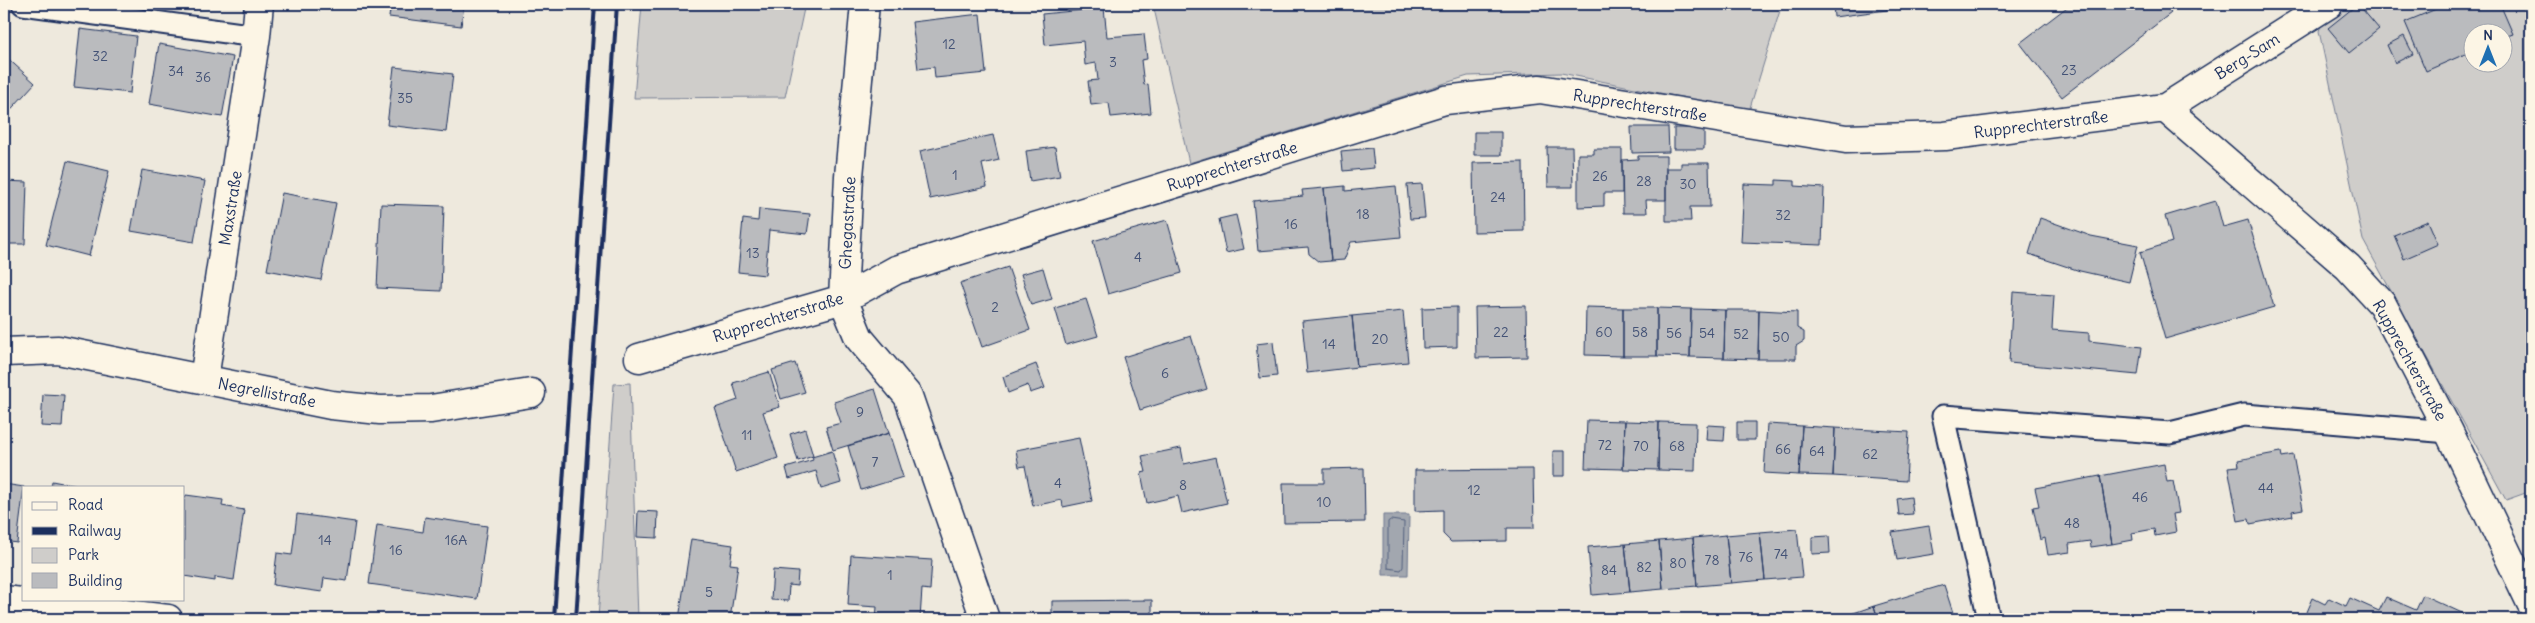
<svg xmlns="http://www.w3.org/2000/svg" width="2535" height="623" font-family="Delius,sans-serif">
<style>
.green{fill:#cfcdca;stroke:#757e94;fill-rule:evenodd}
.water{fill:#a2a7af;stroke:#6c778f}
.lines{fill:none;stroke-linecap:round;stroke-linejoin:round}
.shore{stroke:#515f7e;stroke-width:1}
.building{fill:#babbbe;stroke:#1b2f5e}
.lane-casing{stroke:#1b2f5e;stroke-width:25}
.street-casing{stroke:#1b2f5e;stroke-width:31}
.lane{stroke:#fcf5e5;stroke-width:21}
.street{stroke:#fcf5e5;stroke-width:28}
.rail{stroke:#1b2f5e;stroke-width:4}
.labels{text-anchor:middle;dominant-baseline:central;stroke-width:4;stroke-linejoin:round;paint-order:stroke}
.number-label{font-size:14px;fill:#435276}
.street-label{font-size:16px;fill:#1b2f5e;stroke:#fcf5e5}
</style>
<rect width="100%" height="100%" fill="#eee9dd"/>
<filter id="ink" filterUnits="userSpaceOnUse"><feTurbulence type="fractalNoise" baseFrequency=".02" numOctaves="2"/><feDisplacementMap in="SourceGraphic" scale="10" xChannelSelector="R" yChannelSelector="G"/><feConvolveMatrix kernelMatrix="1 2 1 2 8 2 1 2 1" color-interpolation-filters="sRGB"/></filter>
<g filter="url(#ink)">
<path class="green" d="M642 4H805L785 97 634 98Z
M1153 4H1782L1749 111 1561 73 1468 76 1189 163Z
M2329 4H2531V491L2506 500 2363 240 2319 31ZM2472 32H2502V62H2472Z
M630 383 638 619H598L614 384Z"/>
<path class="water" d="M1383 515H1409L1408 575H1383Z"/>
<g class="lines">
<path class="shore" d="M1391 520 1404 522 1403 567 1401 570 1388 568V522Z"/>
</g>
<path class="building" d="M391 4H464L461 26 389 17Z
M1833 4H1887V10L1834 17Z
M2071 4H2164L2171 13 2062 97 2020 43Z
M2358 4 2379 29 2349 53 2328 28Z
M2448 4H2500L2513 34 2502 38V32H2472V51L2426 71 2405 22Z
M1104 8 1107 37 1144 34 1147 59 1141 60 1144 85 1148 84 1151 113 1111 117 1109 103 1091 105 1088 81 1098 80 1096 63 1085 65 1083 41 1045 45 1042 14Z
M980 14 986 73 935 78 934 67 918 69 912 22Z
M80 29 136 36 130 93 74 87Z
M2404 36 2413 54 2395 63 2387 45Z
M159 44 233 57 222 117 149 104Z
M4 55 35 83 4 117Z
M394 67 453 74 446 132 387 125Z
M1631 127H1668L1669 152 1632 153Z
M1674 128H1704V149H1674Z
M1474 132H1501V155H1474Z
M993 135 999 160 982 164 987 187 930 199 920 151Z
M1055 147 1060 176 1030 181 1026 151Z
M1547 147H1572L1573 187H1548Z
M1372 148 1374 168 1343 171 1341 151Z
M1594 149H1622V193H1604V206L1578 207V154H1594Z
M1638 156H1666V200H1646L1647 213H1623L1622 160 1638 159Z
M67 161 109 171 89 256 46 245Z
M1523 162 1524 231 1474 232 1473 163Z
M1681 163H1709L1710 207H1690L1691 221H1666V168H1681Z
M142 170 205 181 194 242 131 231Z
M1776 180 1795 181V186L1824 188 1822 245 1741 242 1744 184 1776 185Z
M4 181 27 182 25 244H4Z
M1422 184 1425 218 1410 219 1407 185Z
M1345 186V191L1396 186 1401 237 1351 242 1344 260 1331 261 1324 188Z
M1324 188 1331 261 1319 262 1309 254 1308 247 1258 251 1253 201 1303 196 1302 190Z
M282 193 336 203 321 280 267 270Z
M2216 201 2223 227 2248 220 2274 307 2165 339 2140 252 2172 242 2165 216Z
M381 204 444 206 441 291 377 288Z
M759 209 810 214 807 234 769 230 765 275 738 272 743 219 758 221Z
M1236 215 1244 249 1226 253 1219 219Z
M2040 218 2091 236 2138 245 2129 282 2080 271 2029 254Z
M1167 220 1182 273 1108 294 1093 241Z
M2428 221 2438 244 2404 259 2394 235Z
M1008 267 1030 330 982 347 960 283Z
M1043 268 1052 299 1031 305 1021 274Z
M2013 292 2054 295 2052 330 2089 333V341L2142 347 2138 375 2009 363Z
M1086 299 1098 336 1066 345 1055 308Z
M1526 306 1527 357 1476 358 1475 307Z
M1457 307V347L1423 348 1422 308Z
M1586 307 1623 308V356L1585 355Z
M1623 308H1657V356H1623Z
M1657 308 1691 309 1690 357 1657 356Z
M1691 309 1725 310 1724 358 1690 357Z
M1725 310H1759L1758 359 1724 358Z
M1759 310 1797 312V328L1804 332V341L1796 346V359H1758Z
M1403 311 1408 362 1357 367 1352 316Z
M1352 316 1357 367 1307 373 1302 321Z
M1191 336 1207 389 1140 410 1123 357Z
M1273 342 1277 376 1260 378 1256 344Z
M795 363 805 392 781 399 772 370Z
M1036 364 1045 388 1030 393 1028 385 1008 393 1003 377Z
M769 372 780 407 763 412 778 458 736 472 715 408 738 400 733 383Z
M875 389 889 433 833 450 826 427 841 423 834 402Z
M43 394 64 395 62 427 41 426Z
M1587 420 1625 421 1623 469 1585 468Z
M1625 421 1659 422 1658 470 1623 469Z
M1659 422 1696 423 1695 471 1658 470Z
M1737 422H1755V440H1737Z
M1767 424 1802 426 1799 475 1764 473Z
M1707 425 1725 426 1724 441 1706 440Z
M1802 426 1835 428 1833 476 1799 475Z
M1835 428 1909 432 1906 481 1833 476Z
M805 429 813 456 798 461 790 434Z
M889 433 903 477 861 490 848 446Z
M1079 438 1092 501 1063 507 1062 500 1033 506 1025 466 1019 467 1016 450Z
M1181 448 1184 464 1216 457 1227 503 1182 513 1178 496 1147 503 1141 473 1146 472 1142 456Z
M832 451 841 483 821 489 816 471 789 479 786 468 813 460 812 457Z
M1553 451H1565V476H1553Z
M2281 452 2282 457 2293 455 2303 509 2292 511 2293 516 2250 524 2249 519 2238 521 2228 467 2239 466 2238 460Z
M2164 464 2167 482 2173 481 2179 513 2173 514 2176 532 2155 536 2154 529 2132 533 2133 540 2112 544 2100 476Z
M1364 468 1365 522 1284 523 1283 483H1324V469Z
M1533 469 1534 528H1507V541L1451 542 1443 534V510L1415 511V470Z
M2100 476 2112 544 2091 547 2090 541 2069 544 2070 552 2048 555 2045 538 2040 540 2033 507 2039 506 2035 488Z
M52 481 83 487H51Z
M4 484 24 487 17 543 4 541Z
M186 495 223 500 222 506 244 510 234 580 215 577V581L184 576V501Z
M1911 497 1913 514 1899 515 1897 499Z
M638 511 658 512 657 538 637 537Z
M297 514 355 522 347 581 324 578 322 592 273 585 277 553 292 555Z
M425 517 487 526 477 599 369 584 377 525 423 532Z
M1929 526 1934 554 1897 560 1892 532Z
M1797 529 1802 577 1765 580 1760 532Z
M1760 532 1765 580 1731 583 1726 535Z
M1726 535 1731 583 1697 586 1693 538Z
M1829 536 1830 553 1812 554V537Z
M1693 538 1697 586 1663 589 1659 541Z
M691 539 733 545 730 564 738 565 730 619H679Z
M1659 541 1663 589 1630 592 1625 544Z
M1625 544 1630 592 1592 595 1588 547Z
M851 555 932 560 930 590 922 589 920 619H876L877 607 848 605Z
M773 570 798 572 797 586 789 585 788 601 771 600Z
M1944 585 1955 619H1878L1874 606Z
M2423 595 2475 619H2304L2313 598 2325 604 2329 598 2346 606 2350 598 2379 611 2386 597 2416 610Z
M1152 600V619H1052V601Z
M1874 606 1878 619H1842V617Z
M1320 617H1349V619H1320Z"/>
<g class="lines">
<defs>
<path id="lane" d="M23 4 256 36
M1989 619 1943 416 2170 433 2244 415 2449 432"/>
<path id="street" d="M865 4 849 176 843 299 859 338 908 396 985 619
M2165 108 2329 4
M4 352 58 350 331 405 380 410 431 409 531 393
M639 358 843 299 896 270 1445 100 1540 89 1846 139 1945 136 2165 108 2348 267 2382 304 2449 432 2531 603
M204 379 256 36 259 4
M4 600 168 619"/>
</defs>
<use href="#lane" class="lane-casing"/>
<use href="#street" class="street-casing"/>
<use href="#lane" class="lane"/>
<use href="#street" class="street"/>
<path class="rail" d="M554 619 595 4
M576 619 617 4"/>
</g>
</g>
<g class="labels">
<g class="number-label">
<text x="949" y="44">12</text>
<text x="100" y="56">32</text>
<text x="1113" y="62">3</text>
<text x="2069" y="70">23</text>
<text x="176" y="71">34</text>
<text x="203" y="77">36</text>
<text x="405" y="98">35</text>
<text x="955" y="175">1</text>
<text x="1600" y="176">26</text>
<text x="1644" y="181">28</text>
<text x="1688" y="184">30</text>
<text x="1498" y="197">24</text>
<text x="1363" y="214">18</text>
<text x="1783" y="215">32</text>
<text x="1291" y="224">16</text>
<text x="753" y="253">13</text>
<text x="1138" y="257">4</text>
<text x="995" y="307">2</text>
<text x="1501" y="332">22</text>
<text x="1604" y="332">60</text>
<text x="1640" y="332">58</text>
<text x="1674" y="333">56</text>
<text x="1707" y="333">54</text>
<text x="1741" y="334">52</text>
<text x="1781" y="337">50</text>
<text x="1380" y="339">20</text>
<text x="1329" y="344">14</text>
<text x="1165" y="373">6</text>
<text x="860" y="412">9</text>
<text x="747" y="435">11</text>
<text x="1605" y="445">72</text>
<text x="1641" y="446">70</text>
<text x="1677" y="446">68</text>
<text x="1783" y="449">66</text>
<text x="1817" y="451">64</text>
<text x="1870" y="454">62</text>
<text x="875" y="462">7</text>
<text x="1058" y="483">4</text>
<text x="1183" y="485">8</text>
<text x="2266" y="488">44</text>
<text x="1474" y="490">12</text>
<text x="2140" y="497">46</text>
<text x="1324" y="502">10</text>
<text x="2072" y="523">48</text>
<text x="325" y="540">14</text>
<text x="456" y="540">16A</text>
<text x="396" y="550">16</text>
<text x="1781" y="554">74</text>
<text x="1746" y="557">76</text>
<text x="1712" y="560">78</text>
<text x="1678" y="563">80</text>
<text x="1644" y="567">82</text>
<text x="1609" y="570">84</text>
<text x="890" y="575">1</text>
<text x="709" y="592">5</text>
</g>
<g class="street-label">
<text transform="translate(2247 56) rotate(-32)">Berg-Sam</text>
<text transform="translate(1640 105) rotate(9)">Rupprechterstraße</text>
<text transform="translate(2041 124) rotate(-7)">Rupprechterstraße</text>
<text transform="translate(1232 166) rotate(-17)">Rupprechterstraße</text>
<text transform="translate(230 208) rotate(-81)">Maxstraße</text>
<text transform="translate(847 223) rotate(-87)">Ghegastraße</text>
<text transform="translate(778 317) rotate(-17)">Rupprechterstraße</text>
<text transform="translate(2410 360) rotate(61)">Rupprechterstraße</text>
<text transform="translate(267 392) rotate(11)">Negrellistraße</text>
</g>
</g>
<rect width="2535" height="623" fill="none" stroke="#fcf5e5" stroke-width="20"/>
<rect x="10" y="10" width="2515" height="603" fill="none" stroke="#1b2f5e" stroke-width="2" filter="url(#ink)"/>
<rect x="22" y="486" width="162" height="115" fill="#fcf5e5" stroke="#a2a6af"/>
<rect x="32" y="502" width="25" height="8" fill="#fcf5e5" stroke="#a2a6af"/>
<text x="68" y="510" font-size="15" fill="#1b2f5e">Road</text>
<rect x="32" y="527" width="25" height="8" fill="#1b2f5e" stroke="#a2a6af"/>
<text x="68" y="536" font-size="15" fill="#1b2f5e">Railway</text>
<rect x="32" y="548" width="25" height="15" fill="#cfcdca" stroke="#a2a6af"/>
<text x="68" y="560" font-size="15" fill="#1b2f5e">Park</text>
<rect x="32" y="573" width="25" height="15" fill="#babbbe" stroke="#a2a6af"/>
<text x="68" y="586" font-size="15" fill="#1b2f5e">Building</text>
<g transform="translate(2488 48)"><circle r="24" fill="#fcf5e5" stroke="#a2a6af"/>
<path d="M0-4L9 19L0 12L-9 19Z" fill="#1f6fb2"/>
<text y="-8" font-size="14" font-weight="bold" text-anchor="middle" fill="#1b2f5e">N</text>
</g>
</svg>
